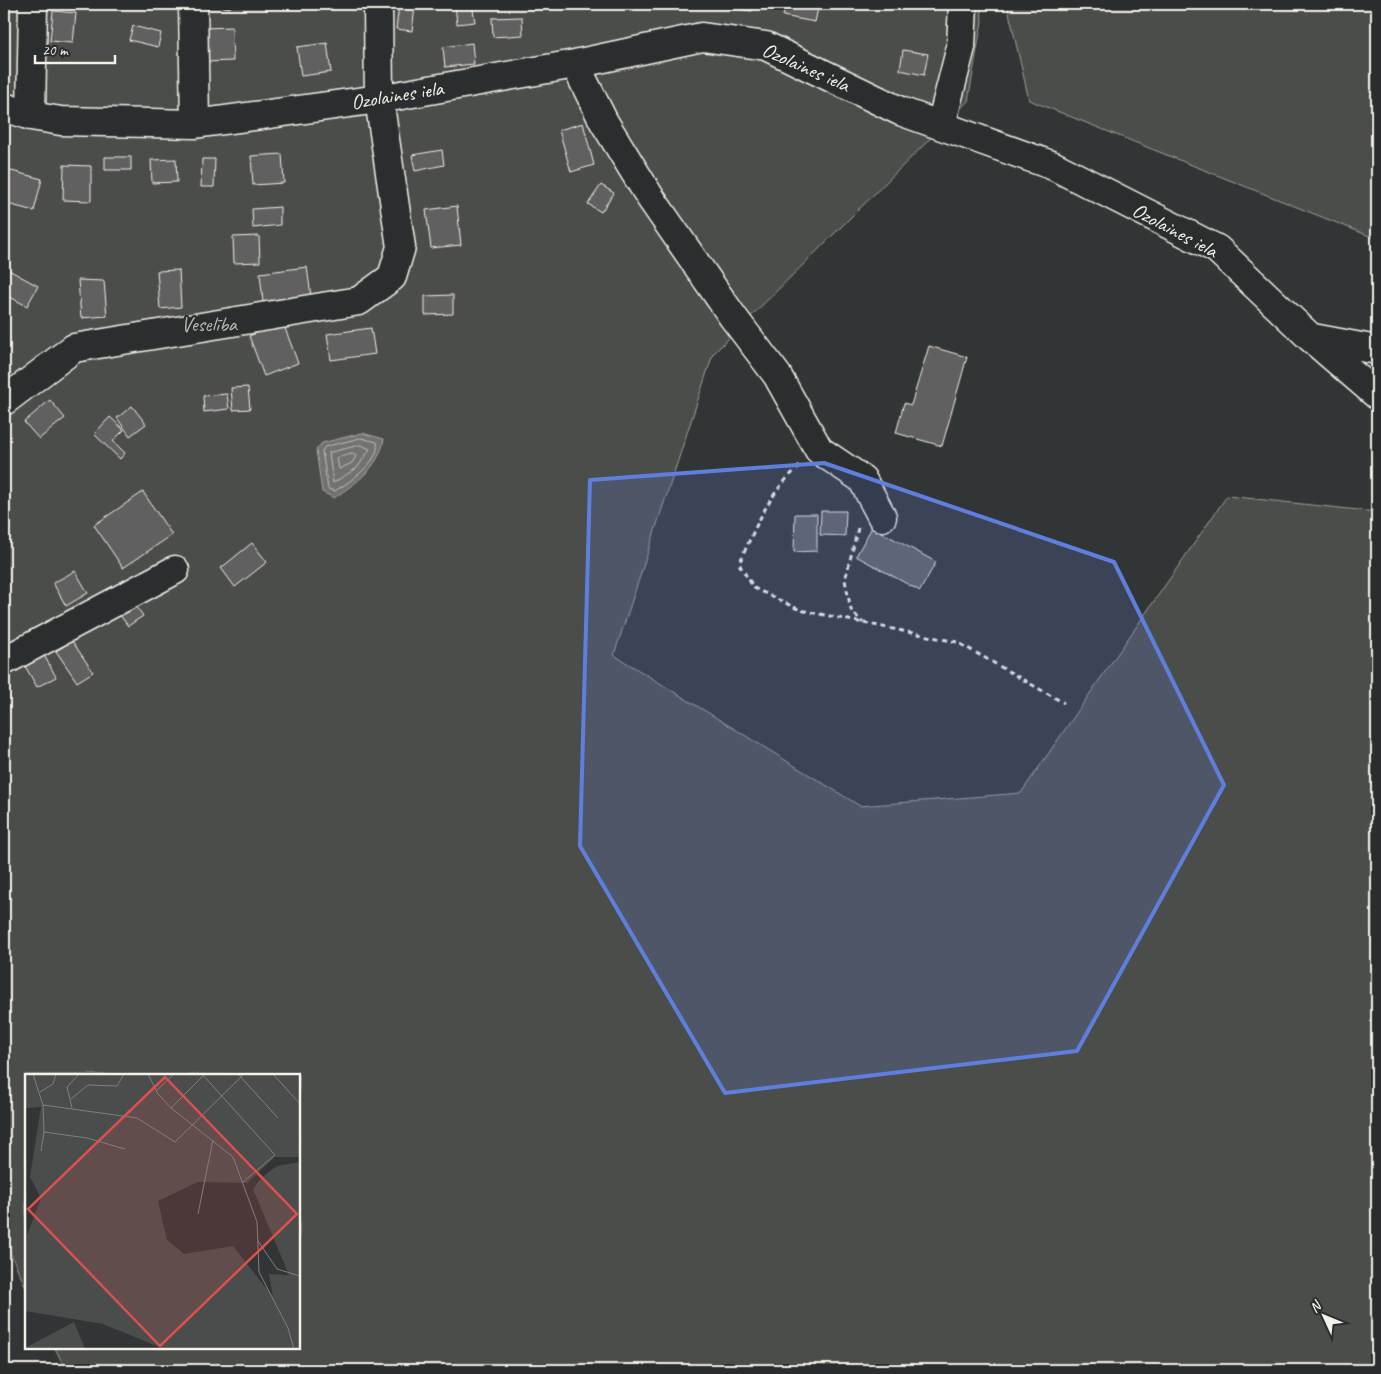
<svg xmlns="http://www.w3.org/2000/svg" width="1381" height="1374" font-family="Caveat,sans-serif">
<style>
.green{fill:#4b4d4c;stroke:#a09f9a}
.water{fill:#727370;stroke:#a6a5a0}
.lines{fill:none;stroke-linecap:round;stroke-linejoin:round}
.shore{stroke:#c0bfb8;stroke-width:1}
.building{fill:#5f605f;stroke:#f4f1e8}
.minor-casing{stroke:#f4f1e8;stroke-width:31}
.path{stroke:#f4f1e8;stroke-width:3;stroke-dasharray:5 4;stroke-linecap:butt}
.minor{stroke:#2a2d2e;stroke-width:28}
.marked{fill:#5e7fdd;fill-opacity:0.2;stroke:#5e7fdd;stroke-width:4;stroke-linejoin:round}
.labels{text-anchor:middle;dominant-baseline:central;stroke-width:4;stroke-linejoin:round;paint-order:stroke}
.street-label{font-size:21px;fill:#f4f1e8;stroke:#2a2d2e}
.park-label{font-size:21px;fill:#b9b8b1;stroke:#2a2d2e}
.inset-road{fill:none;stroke:#80807d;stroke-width:1}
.view{fill:#dc504e;fill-opacity:0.15;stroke:#dc504e;stroke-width:2.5}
.inset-edge{fill:none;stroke:#f4f1e8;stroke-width:2.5}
</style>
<rect width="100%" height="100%" fill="#323535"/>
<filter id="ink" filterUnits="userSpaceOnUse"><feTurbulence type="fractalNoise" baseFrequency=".02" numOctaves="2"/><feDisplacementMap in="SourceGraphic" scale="10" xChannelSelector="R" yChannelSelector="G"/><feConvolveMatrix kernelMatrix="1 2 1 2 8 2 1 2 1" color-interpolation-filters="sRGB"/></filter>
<g filter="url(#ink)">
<path class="green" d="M4 4H981L982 21 968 101 713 354 614 655 860 806 1021 793 1227 496 1377 512V1370H66L55 1348H299V1075H26V1288L9 1250 4 1248Z
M1007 4H1377V239L1029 100Z"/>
<path class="water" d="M362 433 384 439C379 468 357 482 334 498L322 492 316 450 322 443Z"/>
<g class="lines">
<path class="shore" d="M361 438 377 442C381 462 349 482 335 491L328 489 322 451 325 447Z
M361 445 370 449 357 468 333 483 329 453Z
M353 454 356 456 352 463 339 469 337 458Z"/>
</g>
<path class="building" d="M206 4H231L230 8Z
M455 4H472L475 22 457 24Z
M728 4H753L752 11 728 8Z
M786 4H819L815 22 783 16Z
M399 5 415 7 412 31 396 29Z
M53 11 76 13 73 43 50 41Z
M522 17 523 35 493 37 492 18Z
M133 26 161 33 158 47 129 40Z
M232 27 233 61 205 62 204 28Z
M327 43 331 72 301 76 297 47Z
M472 43 474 64 445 67 443 47Z
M903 50 928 54 924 75 900 70Z
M583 123 594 165 571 172 559 130Z
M442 150 444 165 415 171 412 155Z
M282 154 284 183 253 185 251 156Z
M105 157H131V170H105Z
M176 159 177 182 152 183 151 160Z
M202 159H215L214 187H201Z
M64 165 91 166V201L63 200Z
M4 169 42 179 34 211 4 203Z
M601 185 614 193 601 212 588 204Z
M457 206 461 245 431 248 426 210Z
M280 207V225L253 228 252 209Z
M259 236 260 262 234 263 233 237Z
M307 267 311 296 263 302 260 273Z
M7 269 38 286 27 306 4 294V275Z
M179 270 181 307 160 309 157 271Z
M78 280 104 281 107 316 81 318Z
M453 295V314L425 315V296Z
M283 323 298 363 264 376 249 336Z
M371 328 375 354 331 360 327 334Z
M929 346 967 357 942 446 896 433 904 403 911 405Z
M248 387 250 409 233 410 231 388Z
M227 394 229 409 204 412 203 396Z
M50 400 65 418 39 439 24 422Z
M132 406 146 424 130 436 117 418Z
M110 417 124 430 113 441 125 453 120 459 94 434Z
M143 492 172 535 123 568 94 525Z
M821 511H846L845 536 820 535Z
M795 514H817V551L794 552Z
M872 527 936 562 920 591 856 556Z
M252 543 267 562 235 587 221 568Z
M75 571 88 593 66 606 53 583Z
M132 600 143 616 128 626 117 611Z
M72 641 93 672 77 682 56 651Z
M44 655 56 677 37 687 25 666Z"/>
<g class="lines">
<defs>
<path id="minor" d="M193 4 195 124
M575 64 604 122 650 197 733 317 777 375 819 450 862 479 882 517
M4 107 31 116 61 121 195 124 379 99 575 64 702 37 766 46 900 111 1054 166 1217 249 1311 338 1377 395
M31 116 33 4
M941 125 961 47 963 4
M1313 338 1377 350
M4 401 74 348 359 301 392 277 401 247 379 99 378 4
M4 661 175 570"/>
</defs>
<use href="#minor" class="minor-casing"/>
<path class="path" d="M800 466C769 492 755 528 739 564L754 588 800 610 957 642 1064 703
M858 528 845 580 851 610 863 623"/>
<use href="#minor" class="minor"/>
</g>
</g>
<path class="marked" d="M824 463 1114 562 1224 785 1077 1051 725 1093 580 846 590 480Z"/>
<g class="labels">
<g class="street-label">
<text transform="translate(806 67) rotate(24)">Ozolaines iela</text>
<text transform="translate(397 95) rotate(-9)">Ozolaines iela</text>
<text transform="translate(1175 230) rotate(28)">Ozolaines iela</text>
</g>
<g class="park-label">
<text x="209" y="324">Veselība</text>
</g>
</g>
<g transform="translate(25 1074)">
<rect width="275" height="275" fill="#323535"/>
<path d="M0 0H275V83H250L222 109 173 108 133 127 142 166 159 180 208 172 248 223 244 200 264 201 228 115 236 104 252 92 275 88V275H139L78 250 0 237V71L2 161 16 124 5 103 16 33 0 34ZM49 248 60 275H0V274Z" fill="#4b4d4c"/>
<path class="inset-road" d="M8 0 18 31 19 58 16 77M123 0 133 20 146 34 208 83 232 148 234 198 263 254 269 275M177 0 250 81 218 108M213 0 253 44M248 0 275 30M131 17 149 0M15 18 28 10 31 0M46 25 63 11 92 12 99 0M18 31 112 44 150 68 219 0M47 34 42 13 54 0M146 34 178 2M19 58 62 64 100 75M173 140 188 66M233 167 252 195 275 202"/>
<path class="view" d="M140 3 272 140 135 272 3 135Z"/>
<rect width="275" height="275" class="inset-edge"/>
</g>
<rect width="1381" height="1374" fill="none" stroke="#2a2d2e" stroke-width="20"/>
<rect x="10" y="10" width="1361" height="1354" fill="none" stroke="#f4f1e8" stroke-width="2" filter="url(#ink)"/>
<g transform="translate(1324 1316) rotate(314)" stroke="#2a2d2e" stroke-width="4" paint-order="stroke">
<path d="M0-4L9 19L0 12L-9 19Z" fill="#f4f1e8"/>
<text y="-8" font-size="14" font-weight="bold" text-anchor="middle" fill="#f4f1e8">N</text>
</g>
<path d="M35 55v8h80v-8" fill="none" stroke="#f4f1e8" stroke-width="2.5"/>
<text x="42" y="55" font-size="15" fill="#f4f1e8" stroke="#2a2d2e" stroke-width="4" paint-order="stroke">20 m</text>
</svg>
